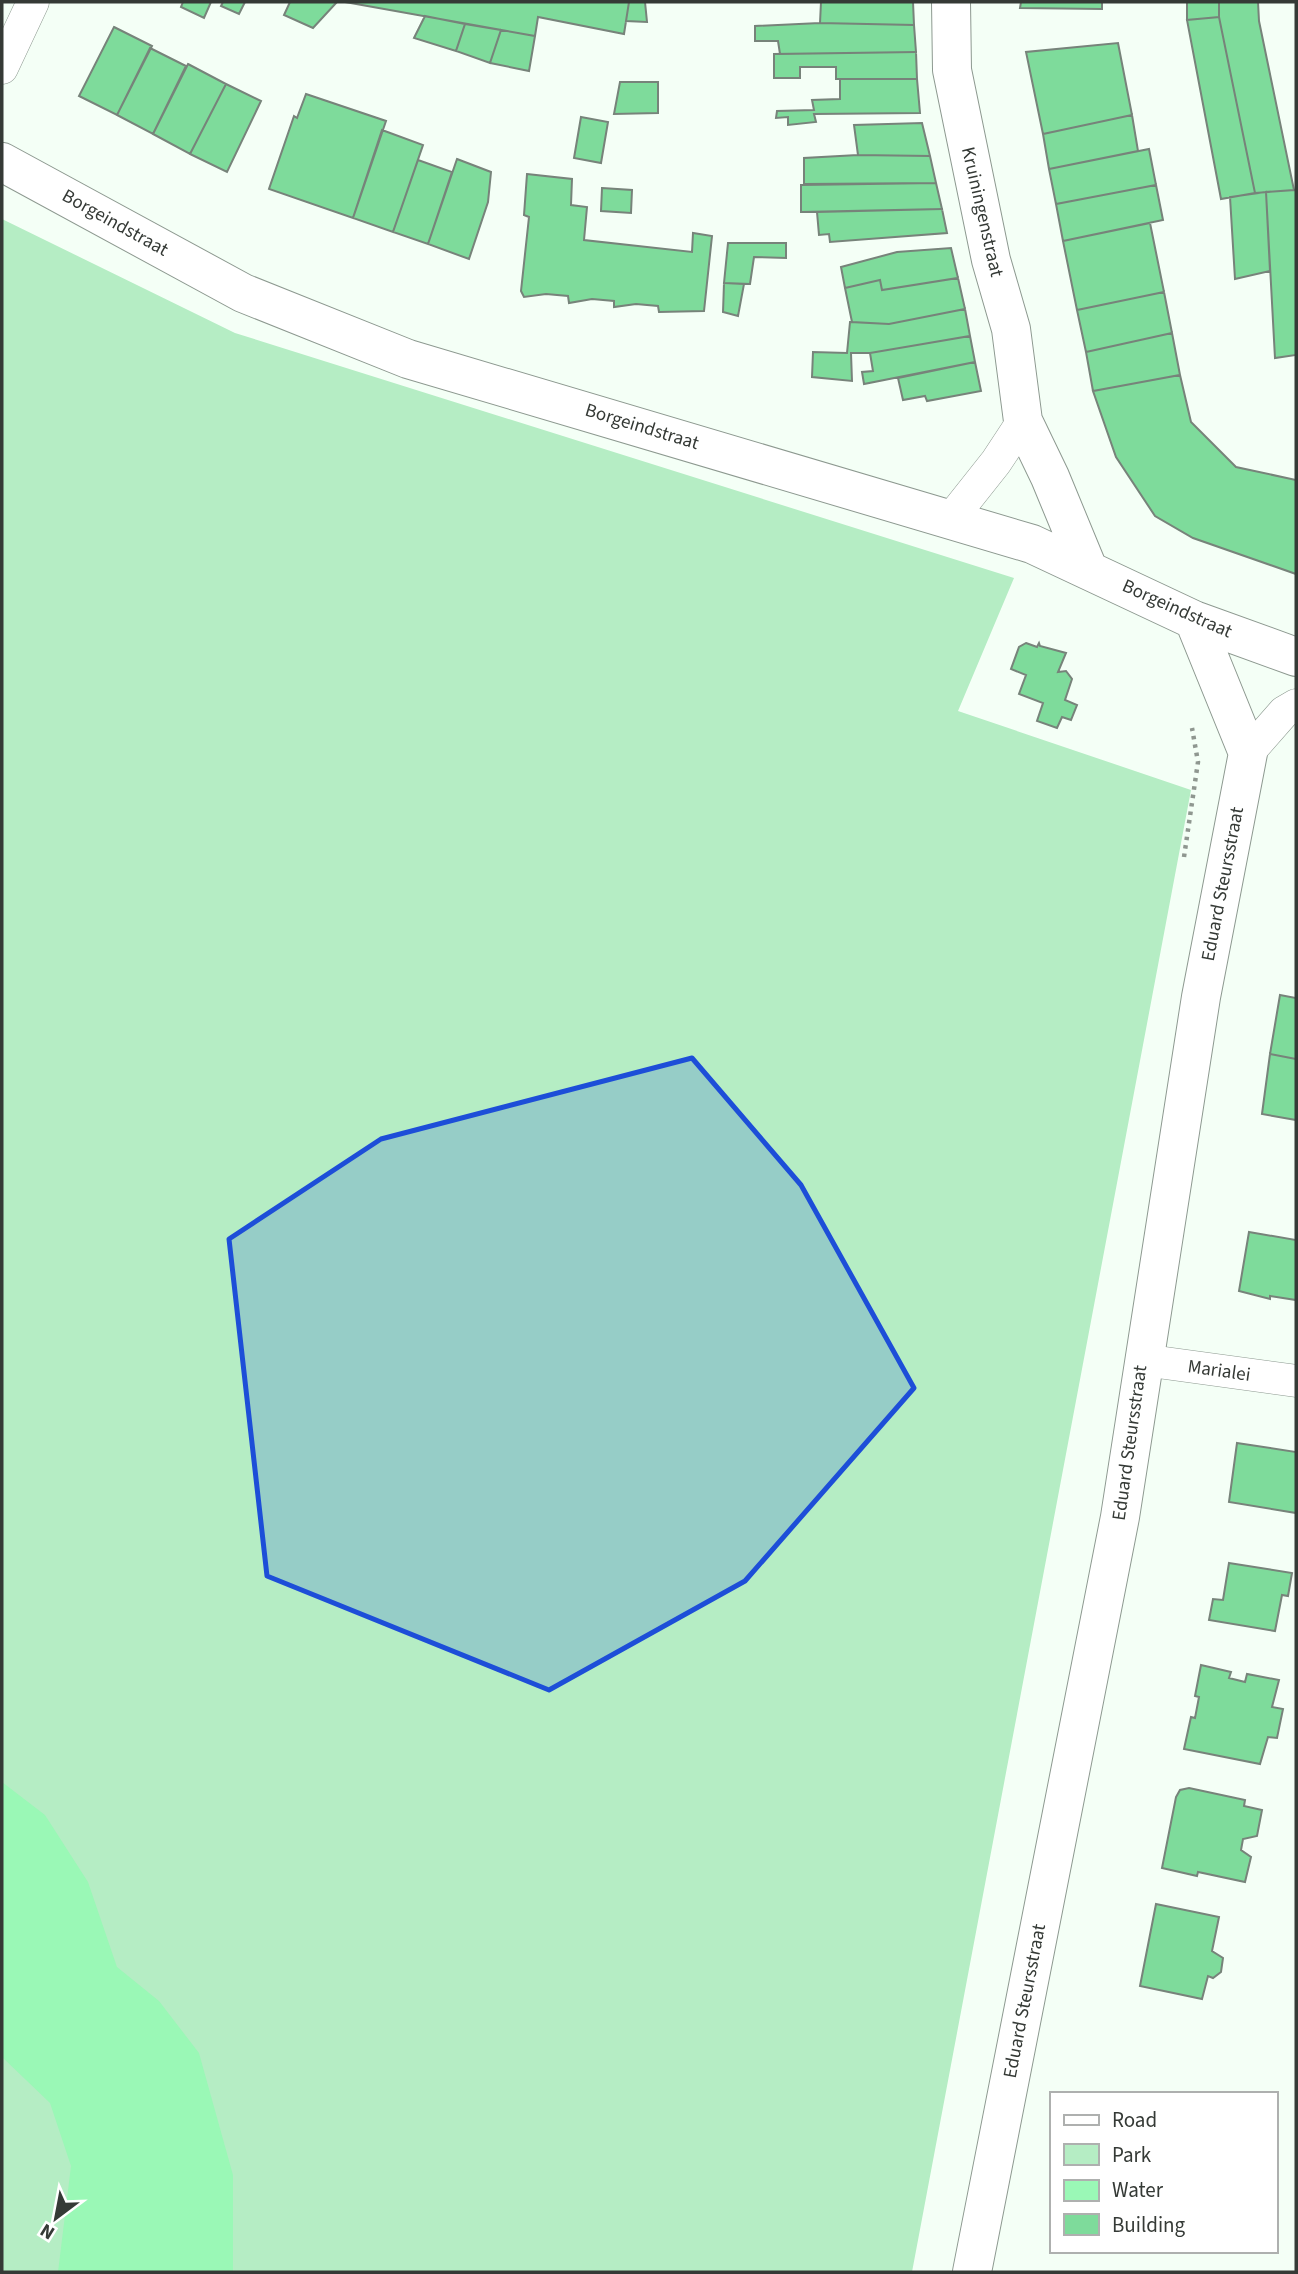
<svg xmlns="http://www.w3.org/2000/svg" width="1298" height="2274" font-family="'Source Sans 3',sans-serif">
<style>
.green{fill:#b5edc4}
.water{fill:#9af8b6}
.building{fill:#7edb9b;stroke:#77837a;stroke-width:2}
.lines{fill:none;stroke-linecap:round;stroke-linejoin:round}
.minor-casing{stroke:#8d9990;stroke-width:33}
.tertiary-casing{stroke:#8d9990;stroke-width:40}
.path{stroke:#8f9790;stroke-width:4.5;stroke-dasharray:3.5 5;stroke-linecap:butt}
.minor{stroke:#fff;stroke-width:32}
.tertiary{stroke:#fff;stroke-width:38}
.marked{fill:#1d4ed8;fill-opacity:0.2;stroke:#1d4ed8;stroke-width:5;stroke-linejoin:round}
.labels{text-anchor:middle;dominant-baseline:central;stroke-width:5;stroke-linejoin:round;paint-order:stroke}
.street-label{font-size:19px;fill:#353a36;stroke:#fff}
</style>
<rect width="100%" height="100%" fill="#f4fff6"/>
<path class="green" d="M2 219 235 333 1014 578 958 711 1191 790 912 2272H2Z"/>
<path class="water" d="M2 1782 45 1815 88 1882 117 1967 159 2001 199 2053 233 2175V2272H58L71 2166 50 2103 2 2057Z"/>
<path class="building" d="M183 2H211L204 18 181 7Z
M223 2H245L239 14 221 6Z
M290 2H337L313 28 284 15Z
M345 2H629L624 34 538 17 535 36Z
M629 2H645L647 22 626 21Z
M821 2H913L914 25 820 23Z
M1021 2H1102V9L1020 8Z
M1187 2H1219V17L1187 20Z
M1219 2H1258L1259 21 1294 190 1255 193 1219 17Z
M425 16 465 24 456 51 414 38Z
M1219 17 1255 193 1221 199 1187 20Z
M820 23 914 25 916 52 780 54 778 41H755V26Z
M465 24 501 30 490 63 456 51Z
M114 27 152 46 117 115 79 96Z
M501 30 535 36 529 71 490 63Z
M1118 43 1132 115 1043 134 1026 52Z
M150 48 186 66 153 134 117 115Z
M916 52 917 79H836V67H800V78H774V54Z
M188 64 226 84 190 154 153 134Z
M840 79H917L920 113 814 114 816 122 788 125V117L776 118 777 111 814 110 812 100 840 99Z
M620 82H658V113L614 114Z
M226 84 261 101 227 172 190 154Z
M306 94 386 121 353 218 269 189 294 116 297 118Z
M1132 115 1138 151 1049 169 1043 134Z
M581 117 608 122 601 163 574 158Z
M922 123 930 156 858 155 854 125Z
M382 130 423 145 393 232 353 218Z
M1149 149 1156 185 1056 204 1049 169Z
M858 155 930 156 936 183 804 184V158Z
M457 159 491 172 488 202 469 259 428 244Z
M418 160 452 172 428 244 393 232Z
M527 174 572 179 571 205 587 207 584 240 692 252 693 233 712 236 704 311 659 312 658 306 636 304 614 307V301L592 299 569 303 568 296 546 294 524 297 521 291 529 217 524 215Z
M936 183 942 209 801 212V185Z
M1156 185 1163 220 1063 241 1056 204Z
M602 188 632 190 631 213 601 211Z
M1294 190H1296V355L1275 358 1266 192Z
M1266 192 1270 271 1235 279 1230 197Z
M942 209 947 233 830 242 829 234 819 235 817 212Z
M1150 223 1164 292 1077 310 1063 241Z
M728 243H786V258L754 257 750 284 724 283Z
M951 248 958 278 882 290 880 280 845 288 841 267 897 252Z
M958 278 965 309 889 324 852 322 845 288 880 280 882 290Z
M724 283 744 284 738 316 723 312Z
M1164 292 1172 333 1086 352 1077 310Z
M965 309 970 336 870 353H851L852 381 812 377 813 352 847 353 850 322 889 324Z
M1172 333 1180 375 1093 391 1086 352Z
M970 336 975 362 864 384 862 372 873 371 870 353Z
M975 362 981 391 927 401 925 396 903 400 898 378Z
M1180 375 1191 422 1236 467 1296 480V574L1193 538 1155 516 1116 457 1093 391Z
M1026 643 1037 647 1039 643 1040 646 1066 653 1058 672 1066 671 1072 679 1065 700 1077 705 1071 720 1062 717 1057 728 1037 721 1043 703 1019 694 1026 675 1011 669 1019 647Z
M1280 995 1296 998V1059L1270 1054Z
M1270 1054 1296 1059V1120L1262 1114Z
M1249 1232 1296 1240V1300L1270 1296V1299L1239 1291Z
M1237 1443 1296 1452V1513L1229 1502Z
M1229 1563 1292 1573 1288 1596 1282 1595 1275 1631 1209 1620 1213 1599 1223 1600Z
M1201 1665 1231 1672 1229 1678 1245 1682 1247 1674 1279 1680 1272 1707 1283 1709 1277 1738 1268 1737 1260 1764 1184 1749 1191 1717 1195 1718 1199 1697 1195 1696Z
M1189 1788 1245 1800 1244 1806 1262 1810 1257 1836 1243 1839 1241 1850 1251 1857 1245 1882 1198 1872 1197 1876 1162 1868 1176 1797 1180 1790Z
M1156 1904 1219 1917 1212 1951 1223 1958 1221 1972 1213 1978 1208 1976 1202 1999 1140 1986Z"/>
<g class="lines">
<defs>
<path id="minor" d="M2 68 33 2
M950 520 996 462 1023 421
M1248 753 1284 712 1296 705
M1143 1360 1296 1381"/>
<path id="tertiary" d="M951 2 952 70 991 260 1011 329 1023 421 1050 477 1088 569
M2 162 243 293 408 359 1032 544 1194 620 1296 657
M972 2272 1120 1517 1201 997 1248 753 1194 620"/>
</defs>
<use href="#minor" class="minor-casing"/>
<use href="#tertiary" class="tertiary-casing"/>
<path class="path" d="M1184 857 1198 762 1192 728"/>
<use href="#minor" class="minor"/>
<use href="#tertiary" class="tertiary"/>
</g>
<path class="marked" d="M692 1058 801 1185 914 1388 745 1581 549 1690 267 1576 229 1239 381 1139Z"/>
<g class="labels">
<g class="street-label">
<text transform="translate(982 212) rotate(77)">Kruiningenstraat</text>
<text transform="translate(115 223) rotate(29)">Borgeindstraat</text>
<text transform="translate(642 427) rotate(17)">Borgeindstraat</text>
<text transform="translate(1177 609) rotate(24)">Borgeindstraat</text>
<text transform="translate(1223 884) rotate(-79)">Eduard Steursstraat</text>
<text transform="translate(1219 1371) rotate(8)">Marialei</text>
<text transform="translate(1130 1443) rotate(-82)">Eduard Steursstraat</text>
<text transform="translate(1025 2001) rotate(-79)">Eduard Steursstraat</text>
</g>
</g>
<rect width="1298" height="2274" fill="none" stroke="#353a36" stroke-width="7"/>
<rect x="1050" y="2092" width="228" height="161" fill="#ffffff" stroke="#aeb0af" stroke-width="2"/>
<rect x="1064" y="2115" width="35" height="10" fill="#ffffff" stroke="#aeb0af" stroke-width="2"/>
<text x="1112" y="2127" font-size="21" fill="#353a36">Road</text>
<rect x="1064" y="2144" width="35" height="21" fill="#b5edc4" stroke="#aeb0af" stroke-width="2"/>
<text x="1112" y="2162" font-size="21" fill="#353a36">Park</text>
<rect x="1064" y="2180" width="35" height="21" fill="#9af8b6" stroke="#aeb0af" stroke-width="2"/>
<text x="1112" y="2197" font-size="21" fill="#353a36">Water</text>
<rect x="1064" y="2214" width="35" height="21" fill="#7edb9b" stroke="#aeb0af" stroke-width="2"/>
<text x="1112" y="2232" font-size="21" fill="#353a36">Building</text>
<g transform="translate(56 2218) rotate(212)" stroke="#ffffff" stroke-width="5" paint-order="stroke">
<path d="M0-5L12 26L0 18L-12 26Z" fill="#353a36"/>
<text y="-10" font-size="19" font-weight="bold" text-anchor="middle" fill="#353a36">N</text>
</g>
</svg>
